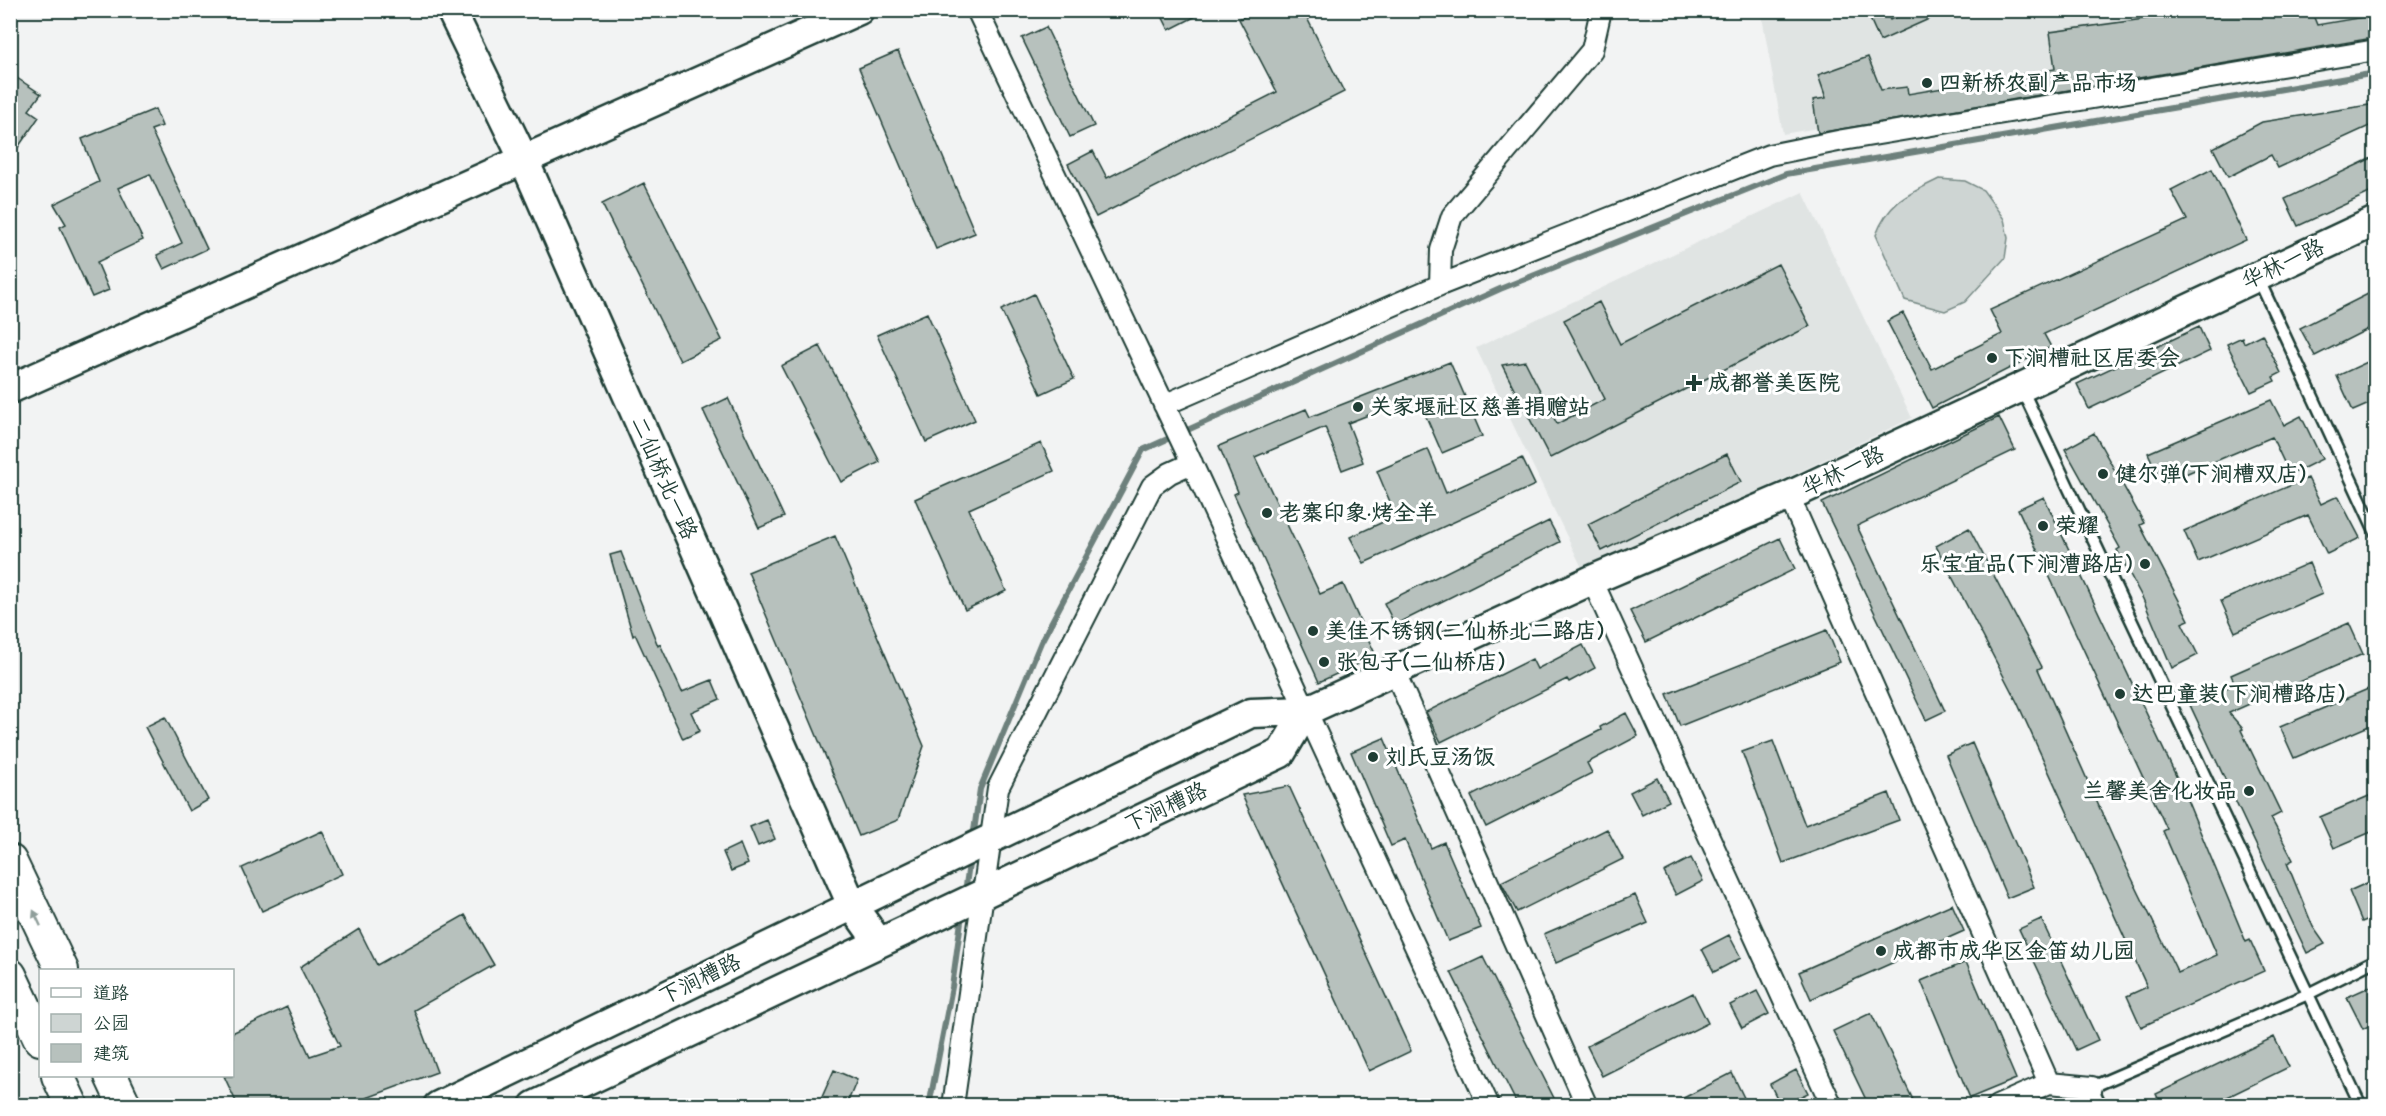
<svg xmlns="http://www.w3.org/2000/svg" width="2386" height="1116" font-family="'Comic Neue','LXGW WenKai TC',sans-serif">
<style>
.built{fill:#e0e4e3}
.green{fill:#ced5d3;stroke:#768984;stroke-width:1.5}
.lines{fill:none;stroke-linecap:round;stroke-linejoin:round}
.stream{stroke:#6d807b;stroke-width:6}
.building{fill:#b7c1bd;stroke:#1f3d34;stroke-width:1.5}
.lane-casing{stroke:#1f3d34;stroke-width:15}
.street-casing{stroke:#1f3d34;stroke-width:24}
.secondary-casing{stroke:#1f3d34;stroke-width:33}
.primary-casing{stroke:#1f3d34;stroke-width:36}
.lane{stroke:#fff;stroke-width:10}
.street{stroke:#fff;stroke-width:20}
.secondary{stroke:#fff;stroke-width:28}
.primary{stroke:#fff;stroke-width:32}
.oneway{fill:#8f9e9a}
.poi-dot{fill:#1f3d34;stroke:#fff;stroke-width:2}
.labels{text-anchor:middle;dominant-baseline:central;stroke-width:6;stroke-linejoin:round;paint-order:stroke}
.poi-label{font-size:22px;font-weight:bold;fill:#1f3d34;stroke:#fff;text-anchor:start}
.street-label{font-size:22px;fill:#1f3d34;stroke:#fff}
</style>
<rect width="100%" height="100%" fill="#f2f3f3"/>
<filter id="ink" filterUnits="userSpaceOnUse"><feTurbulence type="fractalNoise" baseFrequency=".0167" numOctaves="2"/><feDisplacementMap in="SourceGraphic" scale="12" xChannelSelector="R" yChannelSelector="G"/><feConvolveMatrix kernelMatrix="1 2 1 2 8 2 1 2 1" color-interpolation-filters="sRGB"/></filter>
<g filter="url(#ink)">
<path class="built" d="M2375 10 2376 32 1783 134 1761 11Z
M1803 192 1912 418 1585 574 1476 348Z"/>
<path class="green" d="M1939 179 1965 181 1983 190 2004 219 2008 238 2005 258 1965 302 1945 311 1905 300 1876 235C1889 201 1909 194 1939 179Z"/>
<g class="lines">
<path class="stream" d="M973 838 980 789 1041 642 1143 450 1500 289 1786 174 2376 73
M965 892 970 857
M929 1106 952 987 962 914"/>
</g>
<path class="building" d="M1159 10H1208L1169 30Z
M1256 10H1303L1344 92 1096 217 1068 164 1093 151 1107 178 1277 92 1239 19Z
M1866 10H1886L1890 20 1911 10H1949L1880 41Z
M2209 10H2311L2317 25 2369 16 2373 38 1818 133 1813 100 1826 98 1818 75 1868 57 1881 90 1907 87 1908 94 2055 69 2050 32Z
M1046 27 1094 126 1070 137 1022 38Z
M898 51 975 233 936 249 859 68Z
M17 78 41 94 29 110 39 117 10 159V88Z
M2376 104V123L2278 168 2271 155 2228 177 2213 148 2262 122Z
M155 109 162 126 151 130 207 249 164 269 157 255 182 243 150 174 118 188 143 240 97 262 109 290 92 297 60 227 66 224 54 204 99 182 82 139Z
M2376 156V190L2298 226 2285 199Z
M2212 169 2246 240 2044 334 2051 347 1932 408 1887 321 1903 313 1932 369 2002 334 1990 310 2187 220 2171 190Z
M644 183 722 340 680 361 602 204Z
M1778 264 1810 326 1550 458 1502 365 1525 361 1557 424 1605 399 1564 320 1599 302 1620 344Z
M2376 290V325L2315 356 2300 328Z
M1034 294 1074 379 1041 394 1001 310Z
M927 313 975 420 926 442 877 335Z
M2199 327 2210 351 2089 409 2077 384Z
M2262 334 2281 373 2273 377 2275 381 2251 392 2227 344 2242 337 2244 343Z
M820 346 880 462 841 482 781 366Z
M2376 358V401L2353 411 2337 376Z
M1450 362 1482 436 1442 453 1417 396 1348 423 1363 462 1342 470 1325 427 1255 457 1320 594 1343 584 1376 656 1319 682 1234 494 1238 492 1219 446 1306 409 1310 417Z
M728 398 784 517 759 528 703 410Z
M2271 400 2284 425 2301 416 2322 459 2290 475 2272 437 2162 484 2148 453Z
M1999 417 2015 450 1857 526 1945 711 1926 720 1822 503Z
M2094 433 2144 523 2140 525 2189 620 2182 623 2198 655 2172 668 2143 599 2117 550 2120 548 2065 449Z
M1041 443 1054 471 969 509 1006 591 965 610 915 499Z
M1428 449 1446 493 1522 458 1535 485 1364 563 1350 537 1396 516 1377 471Z
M1727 454 1741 482 1602 551 1588 524Z
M2308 478 2321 504 2338 496 2360 538 2327 554 2308 515 2198 562 2184 531Z
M2044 497 2185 795 2246 942 2250 940 2264 971 2141 1027 2127 996 2147 987 2017 702 1936 546 1969 528 2042 667 2038 669 2121 856 2178 973 2217 955 2163 831 2167 829 2018 509Z
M1549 521 1560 542 1395 625 1384 603Z
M835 536 924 746 898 820 859 836 748 572Z
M1780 538 1795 569 1646 642 1630 611Z
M621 552 658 646 660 644 682 692 712 680 720 699 691 712 700 731 683 739 635 634 633 636 610 555Z
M2309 563 2322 594 2235 632 2221 601Z
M2349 623 2363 654 2229 713 2243 729 2241 730 2281 813 2271 818 2293 860 2287 863 2313 927 2325 944 2307 953 2190 705 2235 684 2231 675Z
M1827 630 1840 662 1680 726 1667 694Z
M1583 645 1595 668 1569 682 1567 679 1441 742 1426 712 1532 659 1537 669Z
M2368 689 2376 707V723L2294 758 2280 727Z
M1626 713 1638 736 1587 763 1592 773 1486 827 1471 796 1601 730 1600 727Z
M165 717 208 800 189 811 145 727Z
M1384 738 1431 848 1444 842 1481 928 1448 941 1405 840 1391 846 1351 752Z
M1773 741 1805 825 1889 793 1899 820 1783 863 1742 752Z
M1972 743 2034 887 2007 898 1946 755Z
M1657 778 1669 801 1642 815 1630 792Z
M1289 786 1411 1051 1369 1071 1242 795Z
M2376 793V830L2334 848 2320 817Z
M767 820 775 839 758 846 750 827Z
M1607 829 1623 859 1517 912 1501 882Z
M322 831 342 874 262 911 242 868Z
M740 844 748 864 731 871 723 852Z
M1691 858 1703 881 1676 895 1664 872Z
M2376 879V916L2362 922 2349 891Z
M1635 895 1648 923 1556 963 1544 934Z
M1952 904 1964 931 1811 999 1799 972Z
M465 915 494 965 414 1010 437 1072 345 1106H238L224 1076H232V1033L287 1007 310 1056 340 1046 300 967 359 929 377 965Z
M2041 919 2098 1040 2076 1050 2019 929Z
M1729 935 1741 958 1714 972 1702 949Z
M1483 957 1558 1106H1518L1451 972Z
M1966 962 2016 1079 1970 1098 1921 981Z
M2376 984V1022L2363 1029 2347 997Z
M1757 991 1769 1014 1742 1028 1730 1005Z
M1693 993 1708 1023 1602 1076 1587 1046Z
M1871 1013 1916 1106H1869L1833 1031Z
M2274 1037 2289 1067 2209 1106H2162L2156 1094Z
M834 1070 857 1080 846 1106H818Z
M1796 1070 1808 1093 1781 1106 1770 1084Z
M1732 1073 1748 1106H1668Z"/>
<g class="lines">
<defs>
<path id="lane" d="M2258 278 2376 533
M2021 387 2361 1106
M2101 1106 2092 1087 2308 994 2376 960"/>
<path id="street" d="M977 10 1188 455 1489 1106
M1440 285 1441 250 1452 216 1592 50 1601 10
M1164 405 1440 285 1769 155 1843 140 2376 50
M1789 496 2049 1083 2092 1087
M1592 580 1832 1106
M1394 670 1587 1106
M953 1106 998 788 1152 486 1170 473 1192 463
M1997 1106 2049 1083"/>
<path id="secondary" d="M451 10 524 160 852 905 879 943
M10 389 859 10
M438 1106 1251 713 1306 711 1592 580 1789 496 2376 221
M534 1106 1281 753 1306 711"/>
<path id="primary" d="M10 861 62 970
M10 975 40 1039
M58 1076 72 1106
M111 1076 125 1106"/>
</defs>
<use href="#lane" class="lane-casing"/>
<use href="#street" class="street-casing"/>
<use href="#secondary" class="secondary-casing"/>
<use href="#primary" class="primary-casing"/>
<use href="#lane" class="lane"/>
<use href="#street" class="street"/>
<use href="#secondary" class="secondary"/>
<use href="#primary" class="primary"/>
</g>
<defs><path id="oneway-solid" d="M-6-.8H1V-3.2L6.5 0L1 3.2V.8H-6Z" transform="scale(1.5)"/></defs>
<use class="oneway" href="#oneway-solid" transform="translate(37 918) rotate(-115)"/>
</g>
<g class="poi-dot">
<circle cx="1927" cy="83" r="6"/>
<circle cx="1992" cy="358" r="6"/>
<path d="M1691 374h6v6h6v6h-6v6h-6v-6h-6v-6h6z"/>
<circle cx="1358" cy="407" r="6"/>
<circle cx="2103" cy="474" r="6"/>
<circle cx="1267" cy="513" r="6"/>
<circle cx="2043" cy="526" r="6"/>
<circle cx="2145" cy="564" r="6"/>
<circle cx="1313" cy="631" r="6"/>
<circle cx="1324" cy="662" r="6"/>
<circle cx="2120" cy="694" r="6"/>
<circle cx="1373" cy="757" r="6"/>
<circle cx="2249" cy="791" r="6"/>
<circle cx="1881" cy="951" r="6"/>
</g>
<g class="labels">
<g class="poi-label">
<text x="1939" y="83">四新桥农副产品市场</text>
<text x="2004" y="358">下涧槽社区居委会</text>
<text x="1708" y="383">成都誉美医院</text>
<text x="1370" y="407">关家堰社区慈善捐赠站</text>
<text x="2115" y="474">健尔弹(下涧槽双店)</text>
<text x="1279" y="513">老寨印象·烤全羊</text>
<text x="2055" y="526">荣耀</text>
<text x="2133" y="564" text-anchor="end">乐宝宜品(下涧漕路店)</text>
<text x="1325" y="631">美佳不锈钢(二仙桥北二路店)</text>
<text x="1336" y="662">张包子(二仙桥店)</text>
<text x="2132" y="694">达巴童装(下涧槽路店)</text>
<text x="1385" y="757">刘氏豆汤饭</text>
<text x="2237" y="791" text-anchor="end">兰馨美舍化妆品</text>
<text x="1893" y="951">成都市成华区金笛幼儿园</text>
</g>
<g class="street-label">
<text transform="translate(2283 264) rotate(-25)">华林一路</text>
<text transform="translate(1843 471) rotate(-25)">华林一路</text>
<text transform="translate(664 478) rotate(66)">二仙桥北一路</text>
<text transform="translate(1166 807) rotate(-25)">下涧槽路</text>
<text transform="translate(700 979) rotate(-26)">下涧槽路</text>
</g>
</g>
<rect width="2386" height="1116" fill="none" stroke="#fff" stroke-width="36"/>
<rect x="18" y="18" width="2350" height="1080" fill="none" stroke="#1f3d34" stroke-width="2" filter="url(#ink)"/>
<rect x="39" y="969" width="195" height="108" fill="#ffffff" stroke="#a5b1ae" stroke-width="1.5"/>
<rect x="51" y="988" width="30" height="9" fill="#ffffff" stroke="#a5b1ae" stroke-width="1.5"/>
<text x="93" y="999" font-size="18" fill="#1f3d34">道路</text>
<rect x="51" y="1014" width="30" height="18" fill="#ced5d3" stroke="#a5b1ae" stroke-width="1.5"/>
<text x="93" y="1029" font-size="18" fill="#1f3d34">公园</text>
<rect x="51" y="1044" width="30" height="18" fill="#b7c1bd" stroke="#a5b1ae" stroke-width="1.5"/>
<text x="93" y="1059" font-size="18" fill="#1f3d34">建筑</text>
</svg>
